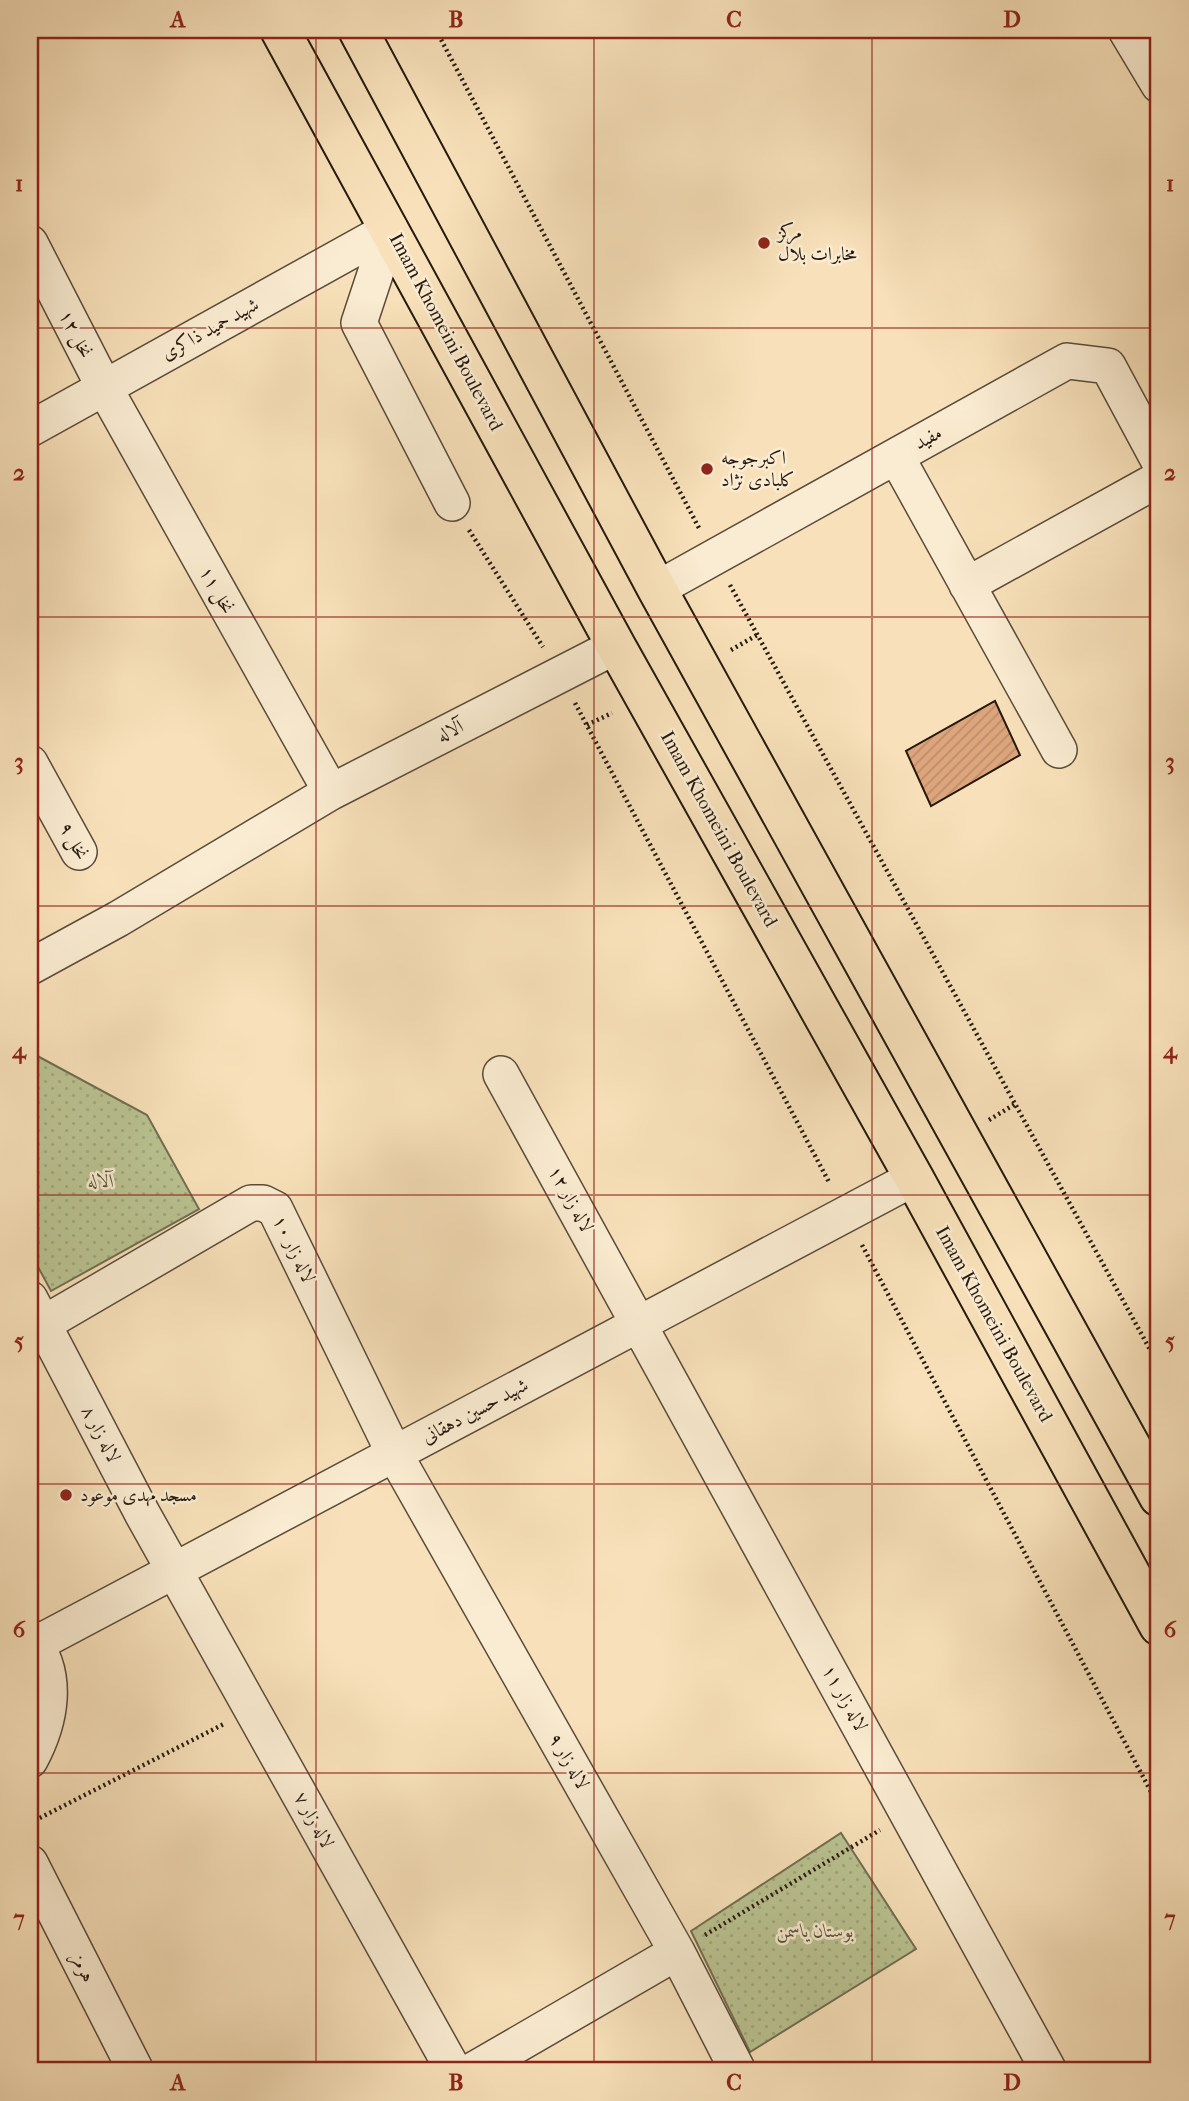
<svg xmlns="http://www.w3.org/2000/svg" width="1189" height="2101" font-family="'IM FELL French Canon',Amiri,serif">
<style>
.park{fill:url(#park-dots);stroke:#706e50;stroke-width:2}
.building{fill:url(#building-hatch);stroke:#26190e;stroke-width:2}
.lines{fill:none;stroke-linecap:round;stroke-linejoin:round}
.minor-casing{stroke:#5a4b39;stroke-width:38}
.major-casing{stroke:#26190e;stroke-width:42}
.path{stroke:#26190e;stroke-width:4.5;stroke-dasharray:2 3.5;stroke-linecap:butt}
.minor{stroke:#faecd2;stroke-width:35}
.major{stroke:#f8e1ba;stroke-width:38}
.grid{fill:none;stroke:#8f2418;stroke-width:2;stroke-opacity:0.55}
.poi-dot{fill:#8f2418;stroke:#faecd2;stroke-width:2.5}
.labels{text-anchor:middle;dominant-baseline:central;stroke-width:5;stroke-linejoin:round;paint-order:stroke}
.poi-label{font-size:19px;fill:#26190e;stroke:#faecd2;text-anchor:start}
.street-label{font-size:19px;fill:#26190e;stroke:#faecd2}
.park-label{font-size:19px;font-style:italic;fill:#5a543c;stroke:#faecd2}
.neatline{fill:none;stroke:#8f2418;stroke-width:2.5}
.grid-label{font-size:23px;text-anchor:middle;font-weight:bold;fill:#8f2418}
</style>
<defs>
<pattern id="park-dots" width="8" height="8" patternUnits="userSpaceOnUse" patternTransform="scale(1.75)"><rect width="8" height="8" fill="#bac392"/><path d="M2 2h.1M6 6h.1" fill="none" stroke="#a0a77d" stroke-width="1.8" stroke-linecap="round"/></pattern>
<pattern id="building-hatch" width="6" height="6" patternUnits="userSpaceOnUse" patternTransform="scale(1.75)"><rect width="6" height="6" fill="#dda57c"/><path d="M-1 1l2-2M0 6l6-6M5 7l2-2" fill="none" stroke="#be8d6a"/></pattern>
</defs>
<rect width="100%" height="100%" fill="#f8e1ba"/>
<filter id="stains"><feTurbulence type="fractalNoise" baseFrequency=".00286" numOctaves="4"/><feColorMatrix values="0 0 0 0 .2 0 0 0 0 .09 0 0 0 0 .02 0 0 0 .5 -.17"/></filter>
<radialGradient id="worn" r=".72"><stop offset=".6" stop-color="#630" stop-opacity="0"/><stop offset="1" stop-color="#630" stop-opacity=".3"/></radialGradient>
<path class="park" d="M30 1052 147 1115 199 1209 51 1291 30 1252Z
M841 1833 916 1949 750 2052 691 1931Z"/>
<path class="building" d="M995 701 1020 755 931 806 906 751Z"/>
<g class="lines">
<defs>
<path id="minor" d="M1126 30 1159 85
M390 229 359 323 452 503
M30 243 104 387 331 792
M30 429 390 229
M896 456 1059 750
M967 585 1159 479
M657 589 1067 361 1108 366 1159 461
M30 763 79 852
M30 967 118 919 331 792 616 646
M501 1074 1049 2071
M30 1299 142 1513 454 2071
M43 1324 251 1203H263L275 1209 394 1453 677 1952 738 2071
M30 1637C60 1674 51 1721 30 1760
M36 1644 914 1178
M30 1863 136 2071
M472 2071 677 1952"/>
<path id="major" d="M280 30 616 646 914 1178 1159 1626
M358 30 657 589 1159 1497"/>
</defs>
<use href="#minor" class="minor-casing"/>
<use href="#major" class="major-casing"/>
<path class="path" d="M436 30 699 528
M469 530 543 647
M730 585 1159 1366
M731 650 757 635
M575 703 830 1184
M587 725 612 713
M989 1120 1015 1104
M862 1245 1159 1807
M30 1823 224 1724
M705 1935 880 1830
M82 2071 96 2064"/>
<use href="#minor" class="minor"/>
<use href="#major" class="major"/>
</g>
<path class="grid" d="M316 30V2071M594 30V2071M872 30V2071M30 328H1159M30 617H1159M30 906H1159M30 1195H1159M30 1484H1159M30 1773H1159"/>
<g class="poi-dot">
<circle cx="764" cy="243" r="7"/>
<circle cx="707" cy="469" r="7"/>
<circle cx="66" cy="1495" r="7"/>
</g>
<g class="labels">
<g class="poi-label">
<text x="778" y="232">مرکز<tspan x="778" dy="22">مخابرات بلال</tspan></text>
<text x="721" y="458">اکبرجوجه<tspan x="721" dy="22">کلبادی نژاد</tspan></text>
<text x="80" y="1495">مسجد مهدی موعود</text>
</g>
<g class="street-label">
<text transform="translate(210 329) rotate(-29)">شهید حمید ذاکری</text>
<text transform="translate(446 332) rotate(62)">Imam Khomeini Boulevard</text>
<text transform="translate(76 334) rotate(63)">نخل ۱۲</text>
<text transform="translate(928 438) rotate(-29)">مفید</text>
<text transform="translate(217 590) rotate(61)">نخل ۱۱</text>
<text transform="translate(450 731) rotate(-27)">آلاله</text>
<text transform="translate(719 829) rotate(61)">Imam Khomeini Boulevard</text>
<text transform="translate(74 841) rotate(61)">نخل ۹</text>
<text transform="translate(571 1199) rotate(61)">لاله زار ۱۲</text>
<text transform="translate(294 1249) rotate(64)">لاله زار ۱۰</text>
<text transform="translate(994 1324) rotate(61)">Imam Khomeini Boulevard</text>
<text transform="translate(475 1411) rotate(-28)">شهید حسین دهقانی</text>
<text transform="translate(101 1434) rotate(62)">لاله زار ۸</text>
<text transform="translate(845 1698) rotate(61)">لاله زار ۱۱</text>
<text transform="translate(569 1761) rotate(60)">لاله زار ۹</text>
<text transform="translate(314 1820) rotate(61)">لاله زار ۷</text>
<text transform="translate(83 1967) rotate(63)">هرمز</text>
</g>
<g class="park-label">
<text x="101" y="1181">آلاله</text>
<text x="815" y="1931">بوستان یاسمن</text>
</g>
</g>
<rect width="1189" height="2101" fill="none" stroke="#f8e1ba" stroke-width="77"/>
<rect x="38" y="38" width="1112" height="2024" class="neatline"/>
<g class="grid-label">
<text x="178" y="27">A</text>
<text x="456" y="27">B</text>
<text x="734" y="27">C</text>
<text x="1012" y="27">D</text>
<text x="19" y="191">1</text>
<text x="1170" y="191">1</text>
<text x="19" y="480">2</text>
<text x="1170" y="480">2</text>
<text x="19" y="769">3</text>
<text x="1170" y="769">3</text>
<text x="19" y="1058">4</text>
<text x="1170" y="1058">4</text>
<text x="19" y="1348">5</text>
<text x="1170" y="1348">5</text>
<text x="19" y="1637">6</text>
<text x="1170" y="1637">6</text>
<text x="19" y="1926">7</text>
<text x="1170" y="1926">7</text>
<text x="178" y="2090">A</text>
<text x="456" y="2090">B</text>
<text x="734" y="2090">C</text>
<text x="1012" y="2090">D</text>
</g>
<rect width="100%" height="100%" filter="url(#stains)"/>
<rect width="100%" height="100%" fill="url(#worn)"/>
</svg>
